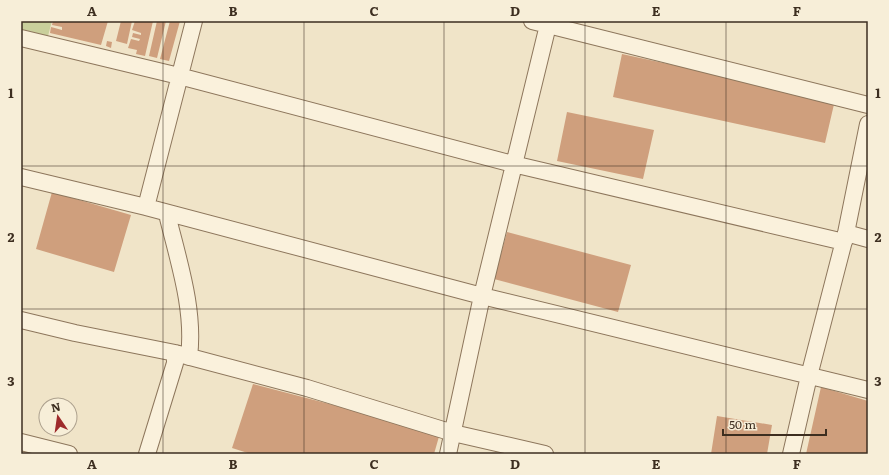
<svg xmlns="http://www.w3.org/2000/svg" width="889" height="475" font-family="Literata,serif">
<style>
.green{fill:#c9cf9b}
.building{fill:#cf9f7d}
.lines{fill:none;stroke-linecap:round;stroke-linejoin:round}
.minor-casing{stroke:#8d765c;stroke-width:18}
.minor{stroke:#faf1dc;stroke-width:16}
.grid{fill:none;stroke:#3d2e20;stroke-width:1;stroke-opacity:0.55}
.neatline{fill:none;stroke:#3d2e20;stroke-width:1.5}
.grid-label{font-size:13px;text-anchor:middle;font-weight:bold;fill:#3d2e20}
</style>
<rect width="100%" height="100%" fill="#f0e4c8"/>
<path class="green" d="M21 21H52L48 36 21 29Z"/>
<path class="building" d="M53 21H108L101 45 50 33 51 27 62 30V27L52 25Z
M121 21H132L127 44 116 41Z
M135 21H153L145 56 136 54 137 50 128 48 131 39 139 41 140 39 132 37 133 33 141 35V33L132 30Z
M157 21H166L157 58 149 56Z
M170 21H180L169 61 160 59Z
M107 41 112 42 111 48 106 46Z
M622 54 835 100 825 143 613 97Z
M567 112 654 130 643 179 557 161Z
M52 192 131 215 114 272 36 249Z
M507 232 631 265 618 312 494 279Z
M253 384 440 433 434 454H251L232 448Z
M821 387 868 401V454H806Z
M717 416 772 425 767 454H711Z"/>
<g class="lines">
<defs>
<path id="minor" d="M532 21 868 105
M21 38 179 76 513 164 844 242
M21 177 146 207 482 296 868 390
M146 207 194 21
M167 214C178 260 195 309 189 357
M846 233 868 239
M21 320 75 333 175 353 307 388 453 433 545 454
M21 442 69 454
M147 454 175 363V353
M448 454 482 296 549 21
M791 454 809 376 846 233 868 124"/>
</defs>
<use href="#minor" class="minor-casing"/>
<use href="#minor" class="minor"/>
</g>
<path class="grid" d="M163 21V454M304 21V454M444 21V454M585 21V454M726 21V454M21 166H868M21 309H868"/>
<rect width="889" height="475" fill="none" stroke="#f7eed8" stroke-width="44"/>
<g transform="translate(58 417) rotate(347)"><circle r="19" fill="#f7eed8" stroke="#ada18e"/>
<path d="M0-3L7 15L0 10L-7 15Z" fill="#9e2a2b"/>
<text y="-6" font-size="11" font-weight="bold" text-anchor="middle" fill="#3d2e20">N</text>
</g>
<path d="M723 429v6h103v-6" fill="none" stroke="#3d2e20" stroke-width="2"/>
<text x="729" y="429" font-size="12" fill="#3d2e20" stroke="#f7eed8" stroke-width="3" paint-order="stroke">50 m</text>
<rect x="22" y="22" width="845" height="431" class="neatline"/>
<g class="grid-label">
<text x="92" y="16">A</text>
<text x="233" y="16">B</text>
<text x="374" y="16">C</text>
<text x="515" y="16">D</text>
<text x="656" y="16">E</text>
<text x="797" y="16">F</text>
<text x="11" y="98">1</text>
<text x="878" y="98">1</text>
<text x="11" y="242">2</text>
<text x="878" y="242">2</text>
<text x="11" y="386">3</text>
<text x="878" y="386">3</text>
<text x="92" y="469">A</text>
<text x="233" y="469">B</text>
<text x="374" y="469">C</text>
<text x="515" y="469">D</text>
<text x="656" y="469">E</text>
<text x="797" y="469">F</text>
</g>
</svg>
